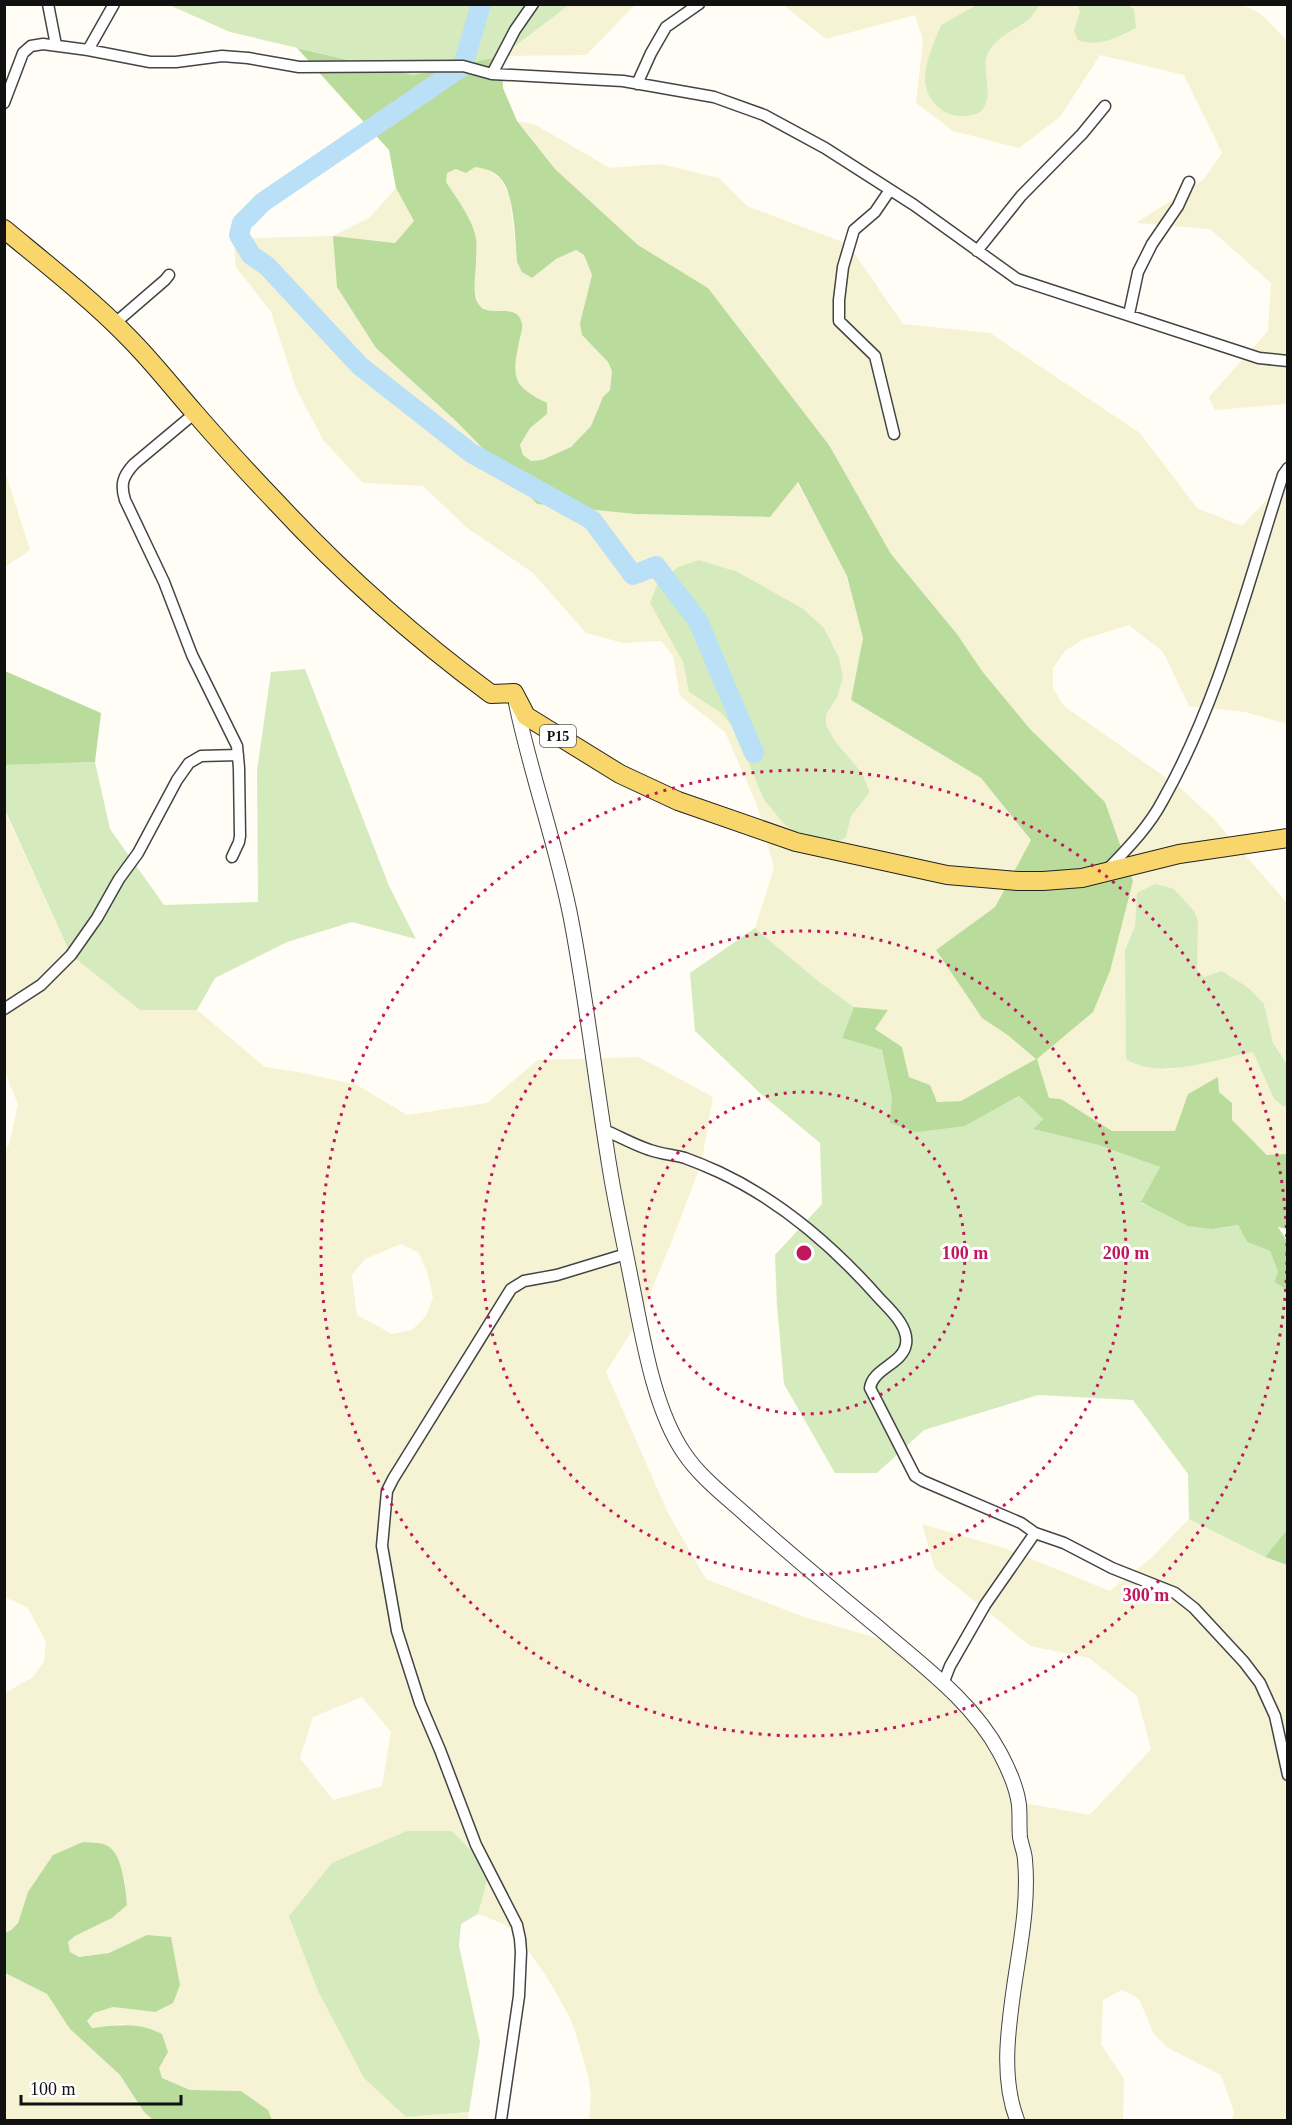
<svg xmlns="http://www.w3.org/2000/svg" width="1292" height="2125" font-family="Georgia,serif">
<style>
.farmland{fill:#f6f3d4;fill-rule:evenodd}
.green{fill:#d5ebbd}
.forest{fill:#b9dc9c;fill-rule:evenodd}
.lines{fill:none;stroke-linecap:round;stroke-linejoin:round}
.river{stroke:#b9e0f7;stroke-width:20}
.minor-casing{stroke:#444;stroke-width:13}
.tertiary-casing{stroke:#444;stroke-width:16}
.primary-casing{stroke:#222;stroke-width:20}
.minor{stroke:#fff;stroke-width:10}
.tertiary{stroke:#fff;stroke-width:14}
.primary{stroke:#f9d66b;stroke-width:18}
.ring{fill:none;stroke:#c2185b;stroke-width:3;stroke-dasharray:3 6}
.labels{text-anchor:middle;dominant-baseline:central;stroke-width:6;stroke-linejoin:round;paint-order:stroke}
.shield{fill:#fff;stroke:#585858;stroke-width:1.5}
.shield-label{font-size:14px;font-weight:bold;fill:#111}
.centre{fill:#c2185b;stroke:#fff;stroke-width:3}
.ring-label{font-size:18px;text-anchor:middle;font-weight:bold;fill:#c2185b;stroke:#fff;stroke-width:6;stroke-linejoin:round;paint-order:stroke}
</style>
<rect width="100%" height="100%" fill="#fffdf5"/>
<path class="farmland" d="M1240 4 1260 13 1287 41V404L1215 410 1209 397 1268 331 1271 283 1210 229 1136 223 1204 179 1222 153 1184 75 1100 55 1060 117 1019 148 953 131 916 103 923 40 915 15 826 39 783 5Z
M569 5H635L586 55 502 56Z
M517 121 534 124 610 168 660 164 719 178 747 206 848 244 903 324 990 333 1140 433 1197 508 1242 526 1287 478V724L1245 712 1189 706 1163 652 1129 625 1084 639 1065 651 1053 668V688L1064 706 1178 786 1213 818 1287 903V1064L1273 1043 1264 1004 1250 989 1204 977 1196 969 1198 921 1137 893 1135 926 1125 950 1167 1070 1253 1052 1274 1099 1281 1106 1287 1107V1154L1268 1155 1231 1120 1232 1103 1219 1092 1218 1078 1188 1094 1176 1131H1112L1061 1099 1049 1098 1037 1059 961 1101 937 1102 930 1085 909 1077 902 1047 875 1029 887 1010 854 1007 818 981 755 928 774 868 757 805 725 732 680 696 673 656 661 641 623 643 586 633 533 573 466 527 423 486 363 483 323 440 296 388 271 312 236 267 234 248 251 238 333 236 369 218 396 188 414 221 395 243 333 236 376 348 458 423 537 504 635 514 770 517 797 482 847 576 863 638 851 700 981 778 1031 840 995 907 936 950 982 1018 1009 1036 1105 802 1030 729 982 671 957 634 891 554 829 445 708 288 638 245 555 169ZM698 560 738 572 802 608 837 697 826 715V725L835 741 862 773 870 792 850 816 846 837 764 799 734 728 721 713 689 692 683 662Z
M475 166 485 168 501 179 510 198 517 262 522 272 532 278 556 259 576 250 584 255 592 275 580 323 582 335 608 362 612 371 610 390 603 397 591 426 571 447 542 460 531 461 523 455 520 445 530 428 547 414 546 403 528 394 516 378 514 367 522 324 508 310 487 311 479 305 446 182 447 173 456 169Z
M4 468 30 550 5 567H4Z
M4 810 71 955 140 1010H197L265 1067 304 1073 357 1085 407 1115 487 1103 538 1060 639 1057 713 1097 701 1165 669 1248 639 1320 606 1372 668 1513 706 1579 804 1617 898 1644 982 1708 1019 1802 1090 1815 1151 1749 1137 1696 1089 1658 1030 1646 935 1569 922 1524 1004 1548 1110 1591 1152 1557 1189 1519 1265 1557 1287 1565V2120H1232L1234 2112 1221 2075 1168 2048 1154 2034 1139 1999 1122 1990 1103 2000 1101 2044 1124 2079 1123 2120H589L591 2095 588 2076 576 2034 569 2016 548 1979 520 1939 506 1925 478 1914 490 1870 451 1831 406 2117 469 2112 468 2120H272L241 2091 190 2090 162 2078 159 2068 162 2034 153 2029 122 2024 92 2028 87 2021 94 2013 113 2007 155 2012 147 1935 109 1953 78 1957 70 1952 68 1942 75 1936 112 1918 126 1883 114 1850 105 1844 28 1892 18 1923 11 1930 5 1933V1693L33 1677 44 1661 46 1642 28 1608 5 1597 4 1149 9 1145 18 1104 4 1070ZM401 1244 419 1253 427 1271 433 1297 426 1316 412 1330 392 1334 357 1315 352 1275 365 1259ZM362 1697 391 1732 382 1786 333 1800 300 1758 313 1717Z
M4 1973 47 1994 70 2029 120 2075 144 2112 153 2120H5Z"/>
<path class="green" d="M169 5H569L502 56 413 75 230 32Z
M977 5H1040C1037 9 1033 15 1029 19 1016 30 998 35 989 51 979 68 995 91 983 109 978 116 969 115 962 116 951 116 945 113 937 106 913 83 931 51 941 25Z
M1078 5H1128L1134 9 1136 28C1117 37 1099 48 1078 40L1074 31 1080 12Z
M699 560 738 572 802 608 824 628 839 658 843 677 837 697 826 715V725L835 741 862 773 870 792 851 816 846 837 835 844 804 838 785 825 764 800 734 728 721 713 689 692 683 662 650 603 658 582 678 567Z
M305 669 389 886 416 939 352 922 287 942 215 978 197 1010H140L71 955 5 810 4 765 95 762 110 829 164 905 258 902 257 771 271 672Z
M1155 884 1174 889 1194 911 1198 921 1197 970 1204 977 1222 971 1250 989 1264 1004 1273 1043 1287 1064V1107L1282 1106 1274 1099 1253 1052C1216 1059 1159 1081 1126 1059L1125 950 1135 926 1137 893Z
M755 928 818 981 854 1007 842 1038 882 1050 892 1098 965 1126 1019 1096 1043 1119 1033 1129 1098 1145 1160 1167 1141 1203 1212 1229 1238 1225 1247 1242 1270 1251 1278 1272 1274 1282 1287 1290 1288 1530 1265 1557 1189 1519 1188 1474 1133 1400 1038 1395 924 1430 877 1473H835L784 1384 777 1305 775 1255 822 1204 820 1143 760 1093 695 1031 690 973Z
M407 1831H452L490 1870 478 1914 461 1924 459 1946 480 2042 469 2112 406 2117 364 2078 318 1991 289 1916 332 1863Z"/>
<path class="forest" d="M297 48 413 75 502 56 503 88 517 121 555 169 638 245 708 288 829 445 891 554 957 634 982 671 1030 729 1105 802 1133 881 1110 971 1093 1012 1037 1059 1049 1098 1061 1099 1112 1131H1175L1188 1094 1218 1077 1219 1092 1232 1103V1120L1267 1155 1287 1154V1229L1278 1227 1287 1241V1290L1274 1282 1278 1272 1270 1251 1247 1242 1238 1225 1212 1229 1188 1226 1141 1202 1160 1167 1098 1145 1033 1129 1043 1119 1019 1096 965 1126 917 1132 890 1123 892 1098 882 1050 842 1038 854 1007 888 1010 875 1029 902 1047 909 1077 930 1085 937 1102 961 1101 1036 1059 1009 1036 982 1018 936 950 995 907 1031 840 981 778 851 700 863 638 847 576 798 482 770 517 635 514 537 504 458 423 376 348 337 287 333 236 395 243 414 221 396 188 389 150ZM475 167C484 168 495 171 501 179 515 195 515 241 517 262L522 272 532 278 556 259 576 250 584 255 592 275 580 323 582 335 608 362 612 371 610 390 603 397 591 426 571 447 542 460 531 461 523 455 520 445 530 428 547 414V403C512 386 512 377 519 342 520 336 523 329 522 324 518 301 490 318 480 306 471 296 476 273 476 261 476 254 477 245 476 238 472 218 457 199 446 182L447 173 456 169 466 173Z
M5 671 101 713 95 762 5 765Z
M1287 1530V1565L1265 1557Z
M83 1842C91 1843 101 1842 108 1846 122 1853 126 1890 127 1905L112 1918 75 1936 68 1942 70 1952 79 1957 109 1953 147 1935 171 1937 180 1985 173 2003 155 2012 113 2007 94 2013 87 2021 92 2028C116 2025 140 2022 162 2034L168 2052 159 2068 162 2078 190 2090 241 2091 268 2110 272 2120H153L144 2112 120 2075 70 2029 47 1994 5 1973V1933L11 1930 18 1923 28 1892 53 1855Z"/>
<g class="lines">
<path class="river" d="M481 4 463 66 263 202 242 223 239 235 251 255 267 266 360 366 471 453 592 520 633 575 656 566 698 621 754 753"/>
<defs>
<path id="minor" d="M48 4 56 45
M88 50 114 4
M492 74 515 30 533 4
M637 84 651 53 666 27 699 4
M4 103 23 53 31 46 43 44 88 50 150 62H176L222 56 248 58 299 67 463 66 492 74 623 81 714 97 764 115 825 148 914 205 1017 279 1259 358 1288 361
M890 190 875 212 854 230 843 267 839 300V321L875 356 894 434
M977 251 1021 196 1082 134 1105 106
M1129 314 1138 272 1152 244 1178 206 1189 182
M114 324 165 280 169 275
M195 413 134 464C123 476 120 484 125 500L164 582 192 655 237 746 239 768 240 836 239 842 232 857
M1106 871C1127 849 1149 827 1163 800 1220 699 1247 585 1283 475L1288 468
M4 1009 41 985 71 955 97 918 119 879 138 853 177 780 189 763 201 756 238 755
M604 1130C619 1136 634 1145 650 1150 661 1154 674 1155 685 1158 696 1162 708 1167 719 1172 781 1201 834 1247 879 1298 889 1309 909 1326 906 1344 903 1364 873 1368 870 1388L915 1476 923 1481 1021 1523 1035 1533 1064 1543 1112 1568 1175 1593 1194 1608 1244 1662 1260 1683 1275 1716 1288 1775
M943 1684 950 1666 985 1605 1035 1533
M501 2120 519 1996 521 1952 520 1939 517 1925 476 1845 440 1750 420 1703 397 1631 382 1546 387 1491 393 1479 511 1289 524 1281 557 1275 626 1254"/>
<path id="tertiary" d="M516 703C531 776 557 846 571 919 587 1002 596 1086 610 1170 616 1207 624 1243 631 1279 642 1333 653 1408 684 1453 700 1477 725 1496 746 1515 790 1554 834 1591 879 1628 922 1665 973 1702 1000 1753 1008 1768 1017 1789 1019 1805 1020 1816 1019 1827 1020 1837 1021 1845 1025 1853 1025 1860 1029 1902 1020 1946 1014 1987 1008 2030 1001 2078 1017 2120"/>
<path id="primary" d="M4 229C45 263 91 299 128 337 152 361 172 387 194 412 221 443 249 474 277 503 342 573 414 637 491 694L514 693 526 716 620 774 678 801 796 842 947 875 1018 881H1043L1082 878 1179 854 1288 838"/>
</defs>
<use href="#minor" class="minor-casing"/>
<use href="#tertiary" class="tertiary-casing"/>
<use href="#primary" class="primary-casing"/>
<use href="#minor" class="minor"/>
<use href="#tertiary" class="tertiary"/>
<use href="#primary" class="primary"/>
</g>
<g class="ring">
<circle cx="804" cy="1253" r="161"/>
<circle cx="804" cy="1253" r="322"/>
<circle cx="804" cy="1253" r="483"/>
</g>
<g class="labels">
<rect class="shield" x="540" y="725" width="36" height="22" rx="4.5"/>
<g class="shield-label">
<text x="558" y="736">P15</text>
</g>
</g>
<circle cx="804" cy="1253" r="9" class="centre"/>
<g class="ring-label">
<text x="965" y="1259">100 m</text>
<text x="1126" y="1259">200 m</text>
<text x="1146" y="1601">300 m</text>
</g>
<rect width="1292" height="2125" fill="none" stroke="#111111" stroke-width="12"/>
<path d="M21 2095v9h160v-9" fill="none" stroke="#111111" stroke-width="3"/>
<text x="30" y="2095" font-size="18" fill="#111111" stroke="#ffffff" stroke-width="4.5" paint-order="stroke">100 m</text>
</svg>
